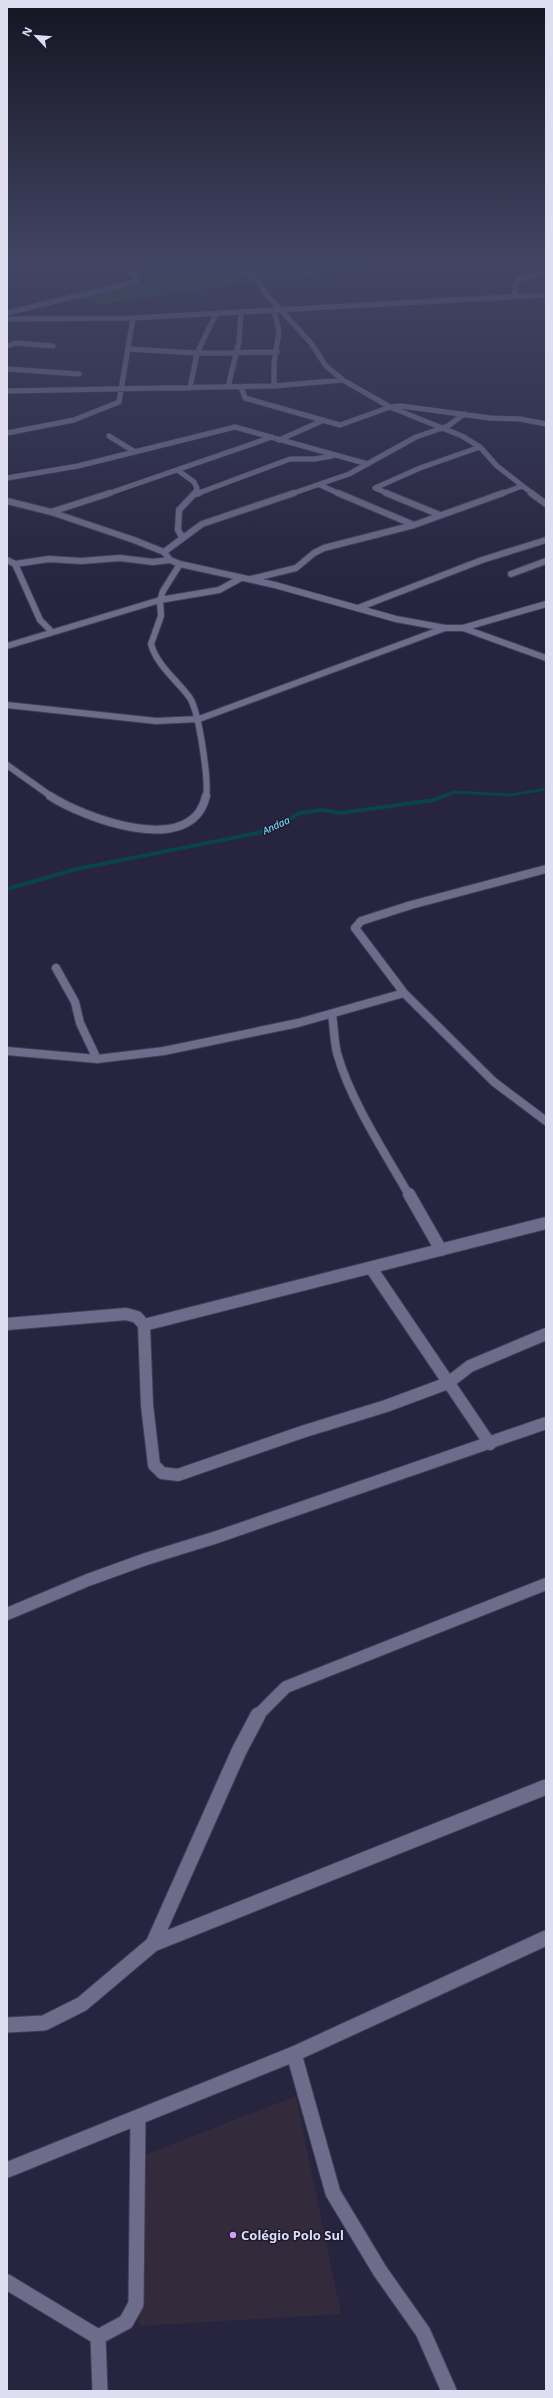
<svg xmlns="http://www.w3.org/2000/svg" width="553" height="2398" font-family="'Noto Sans',sans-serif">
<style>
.education{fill:#332b3b}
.green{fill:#225532}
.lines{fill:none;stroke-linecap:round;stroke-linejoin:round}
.stream-far1{stroke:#08434e;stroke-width:3}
.stream{stroke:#08434e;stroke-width:4}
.street-far4-casing{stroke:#413e55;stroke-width:6}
.street-far3-casing{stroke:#413e55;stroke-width:8}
.street-far2-casing{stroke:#413e55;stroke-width:10}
.street-far1-casing{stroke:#413e55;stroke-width:14}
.street-casing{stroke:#413e55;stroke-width:17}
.street-far4{stroke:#6d6c8a;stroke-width:5}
.street-far3{stroke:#6d6c8a;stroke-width:6}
.street-far2{stroke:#6d6c8a;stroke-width:8}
.street-far1{stroke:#6d6c8a;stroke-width:12}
.street{stroke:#6d6c8a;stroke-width:15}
.poi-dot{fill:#d09dff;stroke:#1d1a33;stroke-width:1.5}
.labels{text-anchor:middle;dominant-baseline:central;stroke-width:3;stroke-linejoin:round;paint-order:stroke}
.far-water-label{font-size:10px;font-style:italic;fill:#7fe7ff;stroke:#1d1a33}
.near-poi-label{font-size:13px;font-weight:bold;fill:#dedef0;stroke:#1d1a33;text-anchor:start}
</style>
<rect width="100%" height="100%" fill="#26243e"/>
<path class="education" d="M296 2096 341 2314 139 2326 142 2156Z"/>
<path class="green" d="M191 261H406L351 271 235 284 102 304 77 297 154 280 139 272Z"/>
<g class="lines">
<path class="stream-far1" d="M441 797 454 792 511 795 546 789"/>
<path class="stream" d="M7 889 77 869 267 831 300 813 323 810 340 813 434 800 443 796"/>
<defs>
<path id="street-far4" d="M225 261 258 281 266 294 311 343 326 366 343 380 390 407 462 436 480 447 497 466 533 494
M514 296 517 280 546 273
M274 310 279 331 274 363V386
M7 313 138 281 137 277 130 274 140 269 171 261
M7 319 133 318 546 295
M7 346 16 343 53 346
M128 349 197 353 277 352
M7 369 79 374
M228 387 239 342 241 313
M241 387 245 398 340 425 390 407 401 406 490 418 520 419 546 424
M190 388 197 353 216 314
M7 391 274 386 343 380
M7 433 74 420 119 402 133 318
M109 436 135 452
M279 440 324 420
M179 471 194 482 197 488 195 494
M7 478 78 466 235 427 368 464
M320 485 340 494
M107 494 272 437
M196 494 290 459H315L332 456
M291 494 349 474 416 437 448 426 464 414
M389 494 375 488 420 468 480 447
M501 494 522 486"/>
<path id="street-far3" d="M338 493 414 525
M386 493 440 515
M531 493 546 504
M195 494 199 493
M7 501 51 512 134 540 164 552 170 560 180 564 275 585 396 619 445 628H463L546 604
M51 512 110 493
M182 537 178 530 179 510 195 493
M164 552 202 524 294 493
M7 560 15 564 40 620 52 632
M15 564 49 559 81 561 120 558 153 562 170 560
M180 564 163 591 160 601 161 616 151 644C157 666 177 680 190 698 199 712 209 781 206 797
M511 574 546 561
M251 579 296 568 314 553 324 548 414 525 503 493
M358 608 482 560 546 540
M463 628 546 658
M7 646 160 600 219 590 241 578
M7 705 156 721 199 719 445 628
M7 765 52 797"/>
<path id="street-far2" d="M50 796C84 818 192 859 206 796
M546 869 411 905 361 921 355 928 404 993 494 1082 546 1121
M56 968 75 1002 80 1023 97 1059
M332 1014C334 1027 334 1041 337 1053 350 1100 385 1153 409 1195
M7 1051 97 1059 164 1051 298 1023 404 993"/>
<path id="street-far1" d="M409 1194 441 1250
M371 1268 490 1444
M7 1324 126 1314 137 1317 144 1325 546 1223
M144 1325 147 1405 154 1465 162 1473 178 1475 302 1432 386 1406 448 1383 470 1366 546 1334
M7 1614 88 1580 146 1559 217 1537 546 1423
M257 1716 286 1687 546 1584"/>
<path id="street" d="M153 1944 239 1751 258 1715
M7 2025 44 2023 82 2004 153 1944 546 1787
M294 2054 333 2193 380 2271 423 2332 449 2391
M7 2170 294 2054 546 1938
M7 2282 98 2337
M98 2337 126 2322 136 2304 138 2118
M98 2337 100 2391"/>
</defs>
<use href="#street-far4" class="street-far4-casing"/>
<use href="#street-far3" class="street-far3-casing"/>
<use href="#street-far2" class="street-far2-casing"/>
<use href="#street-far1" class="street-far1-casing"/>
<use href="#street" class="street-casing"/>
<use href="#street-far4" class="street-far4"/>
<use href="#street-far3" class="street-far3"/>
<use href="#street-far2" class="street-far2"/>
<use href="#street-far1" class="street-far1"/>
<use href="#street" class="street"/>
</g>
<linearGradient id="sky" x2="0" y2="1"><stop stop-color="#151422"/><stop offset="0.44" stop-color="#414563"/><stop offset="1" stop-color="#414563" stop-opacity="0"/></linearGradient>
<rect width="553" height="597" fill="url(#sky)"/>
<circle class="poi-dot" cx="233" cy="2235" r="4"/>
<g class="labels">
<g class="far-water-label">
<text transform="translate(276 825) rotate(-25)">Andaa</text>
</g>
<g class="near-poi-label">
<text x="241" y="2235">Colégio Polo Sul</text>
</g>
</g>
<rect width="553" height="2398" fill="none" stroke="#dedef0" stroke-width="16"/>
<g transform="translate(36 36) rotate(296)" stroke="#1d1a33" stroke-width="3" paint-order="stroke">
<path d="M0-3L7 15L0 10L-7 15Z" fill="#dedef0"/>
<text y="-6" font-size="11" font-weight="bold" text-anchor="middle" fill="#dedef0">N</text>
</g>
</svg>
